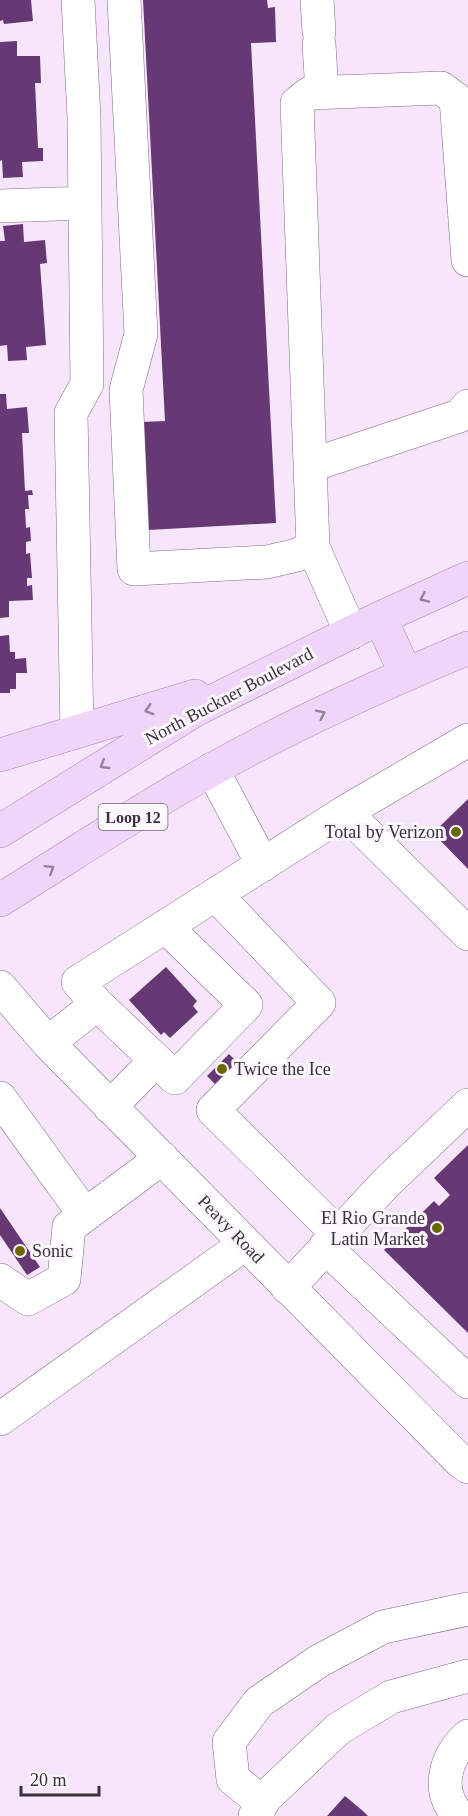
<svg xmlns="http://www.w3.org/2000/svg" width="468" height="1816" font-family="Georgia,serif">
<style>
.building{fill:#673974}
.lines{fill:none;stroke-linecap:round;stroke-linejoin:round}
.minor-casing{stroke:#7e6a83;stroke-width:34}
.major-casing{stroke:#a989b3;stroke-width:34}
.minor{stroke:#fff;stroke-width:33}
.major{stroke:#f0d5f8;stroke-width:33}
.oneway{stroke:#94829a}
.poi-dot{fill:#686600;stroke:#fcf7fd;stroke-width:2}
.labels{text-anchor:middle;dominant-baseline:central;stroke-width:6;stroke-linejoin:round;paint-order:stroke}
.shield{fill:#fcf7fd;stroke:#746c75;stroke-width:1.5}
.shield-label{font-size:16px;font-weight:bold;fill:#39303b}
.street-label{font-size:18px;fill:#39303b;stroke:#fcf7fd}
.poi-label{font-size:18px;fill:#39303b;stroke:#fcf7fd;text-anchor:end}
</style>
<rect width="100%" height="100%" fill="#f7e5fc"/>
<path class="building" d="M0 0H31L33 21 4 24 3 20 0 21Z
M143 0H267L268 8 275 7 276 42 251 43 276 523 148 530 142 422 165 421Z
M17 41V56H40L41 83H35L38 148H43V161L22 162 23 177 3 178 2 160 0 161V42Z
M23 224 24 242 45 240 47 263 40 264 46 345 26 347 27 360 8 361 7 345 0 346V241H5L3 226Z
M0 394H6L7 409 27 407 29 433H22L25 491 32 490 33 495H28L29 509H25L26 528 30 527 31 541 26 542V554L30 553 32 578H27V586L32 585 33 600 9 601V617L0 618Z
M9 635 10 652H15V659L26 658 27 673H16V689H10V693H0V636Z
M468 799V869L433 833Z
M166 967 197 1001 193 1006 198 1012 170 1038 164 1032 161 1035 129 1000Z
M229 1054 237 1062 215 1084 207 1076Z
M468 1145V1333L384 1250 434 1201 439 1206 450 1195 434 1178Z
M0 1208 40 1267 27 1275 0 1235Z
M345 1796 363 1811 368 1816H327Z"/>
<g class="lines">
<defs>
<path id="minor" d="M124 0 141 334 126 390 134 569 267 562 297 555 313 547
M317 0 319 32
M319 44 322 93
M0 206 85 203
M312 465 459 416 468 406
M351 633 313 547 297 103 310 93 441 88 456 99 468 260
M77 731 71 413 87 384 84 118 78 0
M212 769 263 865
M345 812 468 740
M216 895 319 1003 213 1110 338 1234
M0 987 48 1043 461 1462 468 1467
M97 1004 156 1060
M48 1043 97 1004 78 982 345 812 468 934
M0 1098 85 1215
M110 1107 156 1060 175 1078 246 1005 166 927
M325 1247 468 1382
M0 1280 28 1299 64 1279 69 1227 162 1158
M288 1288 387 1182 468 1105
M0 1419 245 1244
M262 1802 233 1779 229 1742 259 1702 319 1661 383 1627 468 1609
M255 1816 265 1798 338 1729 391 1697 468 1676
M459 1816C435 1791 445 1757 468 1736"/>
<path id="major" d="M380 618 406 674
M0 755 195 696
M0 831 195 710 380 618 468 578
M0 900C71 856 141 809 213 769 295 723 382 684 468 648"/>
</defs>
<use href="#minor" class="minor-casing"/>
<use href="#major" class="major-casing"/>
<use href="#minor" class="minor"/>
<use href="#major" class="major"/>
</g>
<defs><path id="oneway-chevron" d="M-2-3.5L2.5 0L-2 3.5" fill="none" stroke-width="1.6" stroke-linecap="round" stroke-linejoin="round" transform="scale(1.5)"/></defs>
<g class="oneway">
<use href="#oneway-chevron" transform="translate(424 598) rotate(156)"/>
<use href="#oneway-chevron" transform="translate(149 710) rotate(163)"/>
<use href="#oneway-chevron" transform="translate(321 714) rotate(-26)"/>
<use href="#oneway-chevron" transform="translate(104 765) rotate(149)"/>
<use href="#oneway-chevron" transform="translate(50 869) rotate(-32)"/>
</g>
<g class="poi-dot">
<circle cx="456" cy="832" r="6"/>
<circle cx="222" cy="1069" r="6"/>
<circle cx="437" cy="1228" r="6"/>
<circle cx="20" cy="1251" r="6"/>
</g>
<g class="labels">
<rect class="shield" x="98.5" y="804" width="69" height="26" rx="4.5"/>
<g class="shield-label">
<text x="133" y="817">Loop 12</text>
</g>
<g class="street-label">
<text transform="translate(229 696) rotate(-28)">North Buckner Boulevard</text>
<text transform="translate(231 1229) rotate(46)">Peavy Road</text>
</g>
<g class="poi-label">
<text x="444" y="832">Total by Verizon</text>
<text x="234" y="1069" text-anchor="start">Twice the Ice</text>
<text x="425" y="1218">El Rio Grande<tspan x="425" dy="21">Latin Market</tspan></text>
<text x="32" y="1251" text-anchor="start">Sonic</text>
</g>
</g>
<path d="M21 1786v9h78v-9" fill="none" stroke="#39303b" stroke-width="3"/>
<text x="30" y="1786" font-size="18" fill="#39303b" stroke="#fcf7fd" stroke-width="4.5" paint-order="stroke">20 m</text>
</svg>
